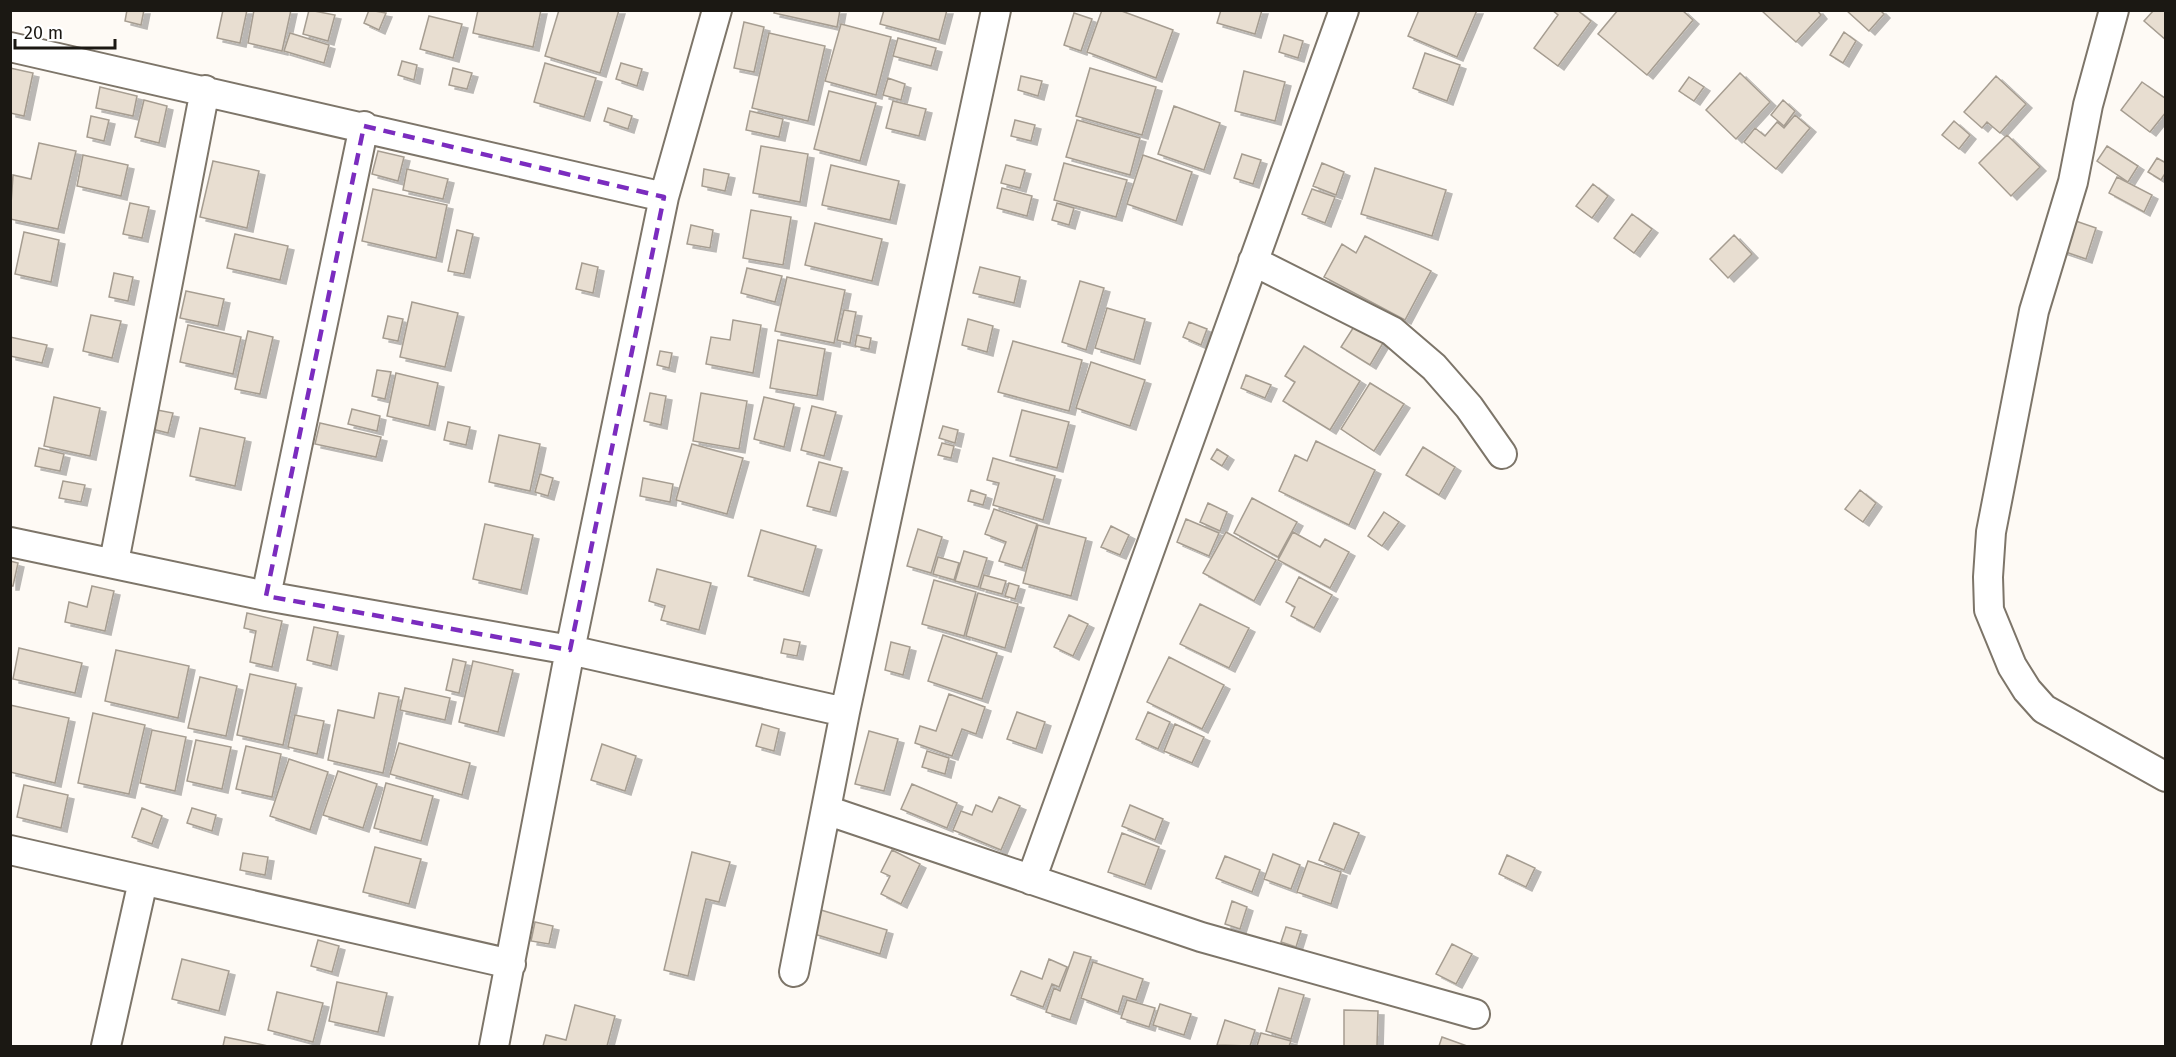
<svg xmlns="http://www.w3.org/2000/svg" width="2176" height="1057" font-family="'Fira Sans',sans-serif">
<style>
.building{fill:#e8ded1;stroke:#a69d91;stroke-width:1.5;filter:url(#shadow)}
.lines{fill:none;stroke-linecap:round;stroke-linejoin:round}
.street-casing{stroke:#7d7569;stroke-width:32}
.street{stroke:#fff;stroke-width:28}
.marked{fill:none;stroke:#7b2cbf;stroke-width:4.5;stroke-dasharray:12 8;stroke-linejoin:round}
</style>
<defs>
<filter id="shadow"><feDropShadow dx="6" dy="4" stdDeviation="0" flood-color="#0004"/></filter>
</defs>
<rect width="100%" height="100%" fill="#fefaf5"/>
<path class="building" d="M127 10H144L141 25 125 21Z
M223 10H247L240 43 217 38Z
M254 10H291L282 51 248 43Z
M309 10 335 15 328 41 303 34Z
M369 10 386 13 379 30 364 23Z
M478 10H541L533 47 473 33Z
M559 10H619L600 73 545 56Z
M775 10H840L837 27 774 13Z
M884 10H947L939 40 880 24Z
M1102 10H1119L1173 30 1156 78 1087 52Z
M1221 10H1262L1255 34 1217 23Z
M1419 10H1477L1457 57 1408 36Z
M1552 10H1577L1591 21 1558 66 1534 48 1558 15Z
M1618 10H1682L1693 20 1647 75 1598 34Z
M1817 10 1821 15 1796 42 1762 11Z
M1846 10H1880L1884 14 1869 31Z
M2154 10H2166V40L2144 21Z
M1074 13 1092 19 1081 51 1064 45Z
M429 16 462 24 453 58 420 49Z
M744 22 764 27 754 72 734 68Z
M841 24 891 37 876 95 825 81Z
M1844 32 1856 41 1843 63 1830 55Z
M290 33 329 45 324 63 284 51Z
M769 33 825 46 808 121 752 108Z
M1284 35 1303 41 1298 58 1279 52Z
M898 38 936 48 931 66 893 56Z
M1425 53 1460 65 1447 101 1413 88Z
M402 61 417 65 414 80 398 75Z
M545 63 596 78 584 117 534 102Z
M621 63 642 69 637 86 616 79Z
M10 68 33 73 24 116 10 113Z
M453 68 472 73 467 89 449 85Z
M1090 68 1156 87 1142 135 1076 116Z
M1244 71 1285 82 1275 121 1235 111Z
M1740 73 1770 102 1736 139 1706 110Z
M1021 76 1042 81 1038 96 1018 90Z
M1996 76 2026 104 2000 133 1987 122 1982 128 1964 112Z
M1689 77 1704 87 1694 101 1679 91Z
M888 78 905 84 901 100 883 95Z
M2142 82 2166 99V112L2150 132 2121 110Z
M100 87 137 96 133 116 96 108Z
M829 91 876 103 860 161 814 149Z
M144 100 167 106 159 143 135 137Z
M1783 100 1795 111 1784 126 1771 115Z
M893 101 926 109 919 136 886 128Z
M1174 106 1220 123 1204 170 1158 154Z
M608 108 632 116 628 129 604 121Z
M750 111 783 119 779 137 746 130Z
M1795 115 1810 128 1776 169 1744 142 1755 128 1765 136 1777 122 1784 128Z
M91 116 109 120 104 141 87 137Z
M1015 120 1035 125 1031 141 1011 136Z
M1077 120 1140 138 1130 175 1066 157Z
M1954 121 1970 135 1959 149 1942 135Z
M2007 135 2040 167 2011 196 1979 163Z
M39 143 76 151 58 229 10 219 13 175 31 179Z
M761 146 808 154 800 202 753 193Z
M2107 146 2138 166 2128 182 2097 161Z
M378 151 404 157 398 181 372 174Z
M1242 154 1261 160 1253 184 1234 178Z
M83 155 128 165 121 196 77 186Z
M1143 155 1192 172 1176 221 1127 204Z
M2157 158 2166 163V172L2161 180 2148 172Z
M213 161 259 171 247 228 200 217Z
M1064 163 1127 180 1116 217 1054 200Z
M1322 163 1344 172 1336 195 1313 186Z
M831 165 899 181 890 220 822 205Z
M1006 165 1025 170 1020 188 1001 183Z
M1375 168 1446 190 1432 236 1361 214Z
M407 169 448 179 443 199 403 190Z
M704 169 729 174 725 191 702 186Z
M2117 177 2152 195 2144 212 2109 193Z
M1593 184 1608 196 1592 218 1576 206Z
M1002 188 1032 196 1027 216 997 208Z
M373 189 447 205 436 258 362 241Z
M1312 189 1335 197 1325 223 1302 214Z
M130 203 149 207 142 238 123 234Z
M1057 203 1074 208 1069 225 1052 220Z
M751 210 791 217 783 265 743 258Z
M1632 214 1652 229 1634 253 1614 238Z
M2067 218 2096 228 2086 259 2057 249Z
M815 223 882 239 872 281 805 265Z
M691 225 713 230 710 248 687 244Z
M457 230 473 234 464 274 448 271Z
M24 232 59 240 51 282 15 274Z
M235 234 288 246 280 280 227 268Z
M1734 235 1752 254 1728 278 1710 259Z
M1365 236 1431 271 1405 320 1324 277 1342 244 1356 253Z
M582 263 598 267 593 293 576 289Z
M980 267 1020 277 1014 303 973 293Z
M747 268 782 276 775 302 741 293Z
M114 273 133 277 128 301 109 297Z
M787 277 845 290 834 343 775 331Z
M1080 281 1104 288 1086 350 1062 342Z
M186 291 224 299 218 326 180 318Z
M412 302 458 313 445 367 400 357Z
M1107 308 1145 319 1134 360 1095 348Z
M844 310 856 312 850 343 837 340Z
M91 315 121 321 112 358 83 351Z
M388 316 403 319 398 341 383 338Z
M968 319 993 326 987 352 962 345Z
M733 320 761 325 753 373 706 364 711 337 730 340Z
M1189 322 1207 329 1201 345 1183 337Z
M188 325 241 337 233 374 180 362Z
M1355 325 1383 343 1370 365 1341 347Z
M248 331 273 337 260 394 235 389Z
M857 335 871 338 869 349 855 346Z
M10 337 47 345 42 363 10 356Z
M778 340 825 349 817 396 770 388Z
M1013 341 1082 360 1069 411 998 392Z
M1304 346 1360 381 1330 430 1283 401 1295 382 1285 376Z
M660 351 672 353 669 368 657 365Z
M1091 362 1145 380 1130 426 1076 408Z
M377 370 391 372 385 399 372 396Z
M396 373 438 383 429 426 387 416Z
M1246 375 1271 385 1265 398 1241 388Z
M1370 383 1404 404 1374 451 1341 429Z
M650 393 666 396 661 425 644 421Z
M701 393 747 401 739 449 693 441Z
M54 397 100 408 90 456 44 446Z
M764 397 794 404 784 447 754 439Z
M812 406 836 412 824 456 801 450Z
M152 409 173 413 168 433 148 428Z
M352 409 380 416 377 431 348 424Z
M1022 410 1069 422 1057 468 1010 456Z
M448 422 470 427 466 445 444 440Z
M320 423 381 437 376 457 315 444Z
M943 426 958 430 955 443 939 438Z
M200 428 245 438 235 486 190 476Z
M499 435 540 444 530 491 489 482Z
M1316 441 1375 470 1349 525 1279 491 1295 455 1307 461Z
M942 443 954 446 951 458 938 455Z
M692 444 743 458 727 514 676 500Z
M1423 447 1455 467 1439 495 1406 475Z
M39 448 64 454 60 471 35 466Z
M1217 449 1228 456 1222 466 1211 459Z
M993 458 1055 476 1043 520 993 505 999 483 987 480Z
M819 462 842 468 830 512 807 506Z
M540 474 553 478 548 496 535 492Z
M643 478 673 484 670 502 640 496Z
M63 481 85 485 81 502 59 498Z
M971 490 986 495 983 505 968 501Z
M1860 490 1876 503 1863 522 1845 509Z
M1252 498 1297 522 1278 557 1234 533Z
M1208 503 1227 512 1220 531 1200 522Z
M994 509 1037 524 1022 568 999 561 1006 542 985 534Z
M1384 512 1399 522 1382 546 1368 536Z
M1186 519 1219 533 1209 556 1177 542Z
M485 524 533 535 521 590 473 579Z
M1038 525 1086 538 1071 596 1023 583Z
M1111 526 1129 535 1120 555 1101 547Z
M918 529 942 537 931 573 907 566Z
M761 530 816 546 803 592 748 576Z
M1226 532 1276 560 1254 601 1203 573Z
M1293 532 1320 547 1325 539 1349 552 1330 588 1278 560Z
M964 551 987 558 978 587 955 581Z
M938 557 959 563 954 580 933 574Z
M10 561 18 563 13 586H10Z
M657 569 711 583 699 630 661 620 665 606 649 601Z
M984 575 1006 581 1002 594 980 588Z
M1299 577 1332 595 1314 628 1291 616 1295 607 1286 602Z
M934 580 976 592 964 636 922 624Z
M1009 583 1019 586 1015 599 1005 596Z
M92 586 114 591 105 631 65 622 69 602 87 607Z
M978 593 1018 604 1005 648 966 636Z
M1200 604 1249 628 1229 668 1180 644Z
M247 613 282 621 272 667 250 662 256 631 244 628Z
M1069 615 1088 624 1073 656 1054 647Z
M314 627 338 632 331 666 307 660Z
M943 635 997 653 982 699 928 681Z
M784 639 800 642 797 656 781 653Z
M891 642 910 647 903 675 885 670Z
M19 648 82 663 75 693 13 679Z
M116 650 189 666 178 718 105 701Z
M1169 657 1224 685 1202 729 1147 702Z
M453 659 466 662 459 693 446 690Z
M473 661 513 670 498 732 459 722Z
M250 674 296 684 283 745 237 735Z
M200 677 237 686 226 736 188 728Z
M405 688 450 698 445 720 400 710Z
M379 693 399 697 383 773 328 760 338 710 374 718Z
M949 694 985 707 976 734 962 729 952 756 915 743 920 726 936 731Z
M10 705 69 718 55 783 10 772Z
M1017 712 1045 722 1036 749 1007 739Z
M1148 712 1170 722 1158 749 1136 739Z
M93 713 145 725 129 794 78 783Z
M295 715 324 721 317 754 288 747Z
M762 724 779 729 774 751 756 746Z
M1175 724 1204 737 1192 763 1164 751Z
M152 730 186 737 175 791 140 783Z
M869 731 898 739 884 791 855 784Z
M196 740 231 747 222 789 187 781Z
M399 743 470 763 462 795 390 774Z
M602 744 636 756 625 791 591 780Z
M246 746 281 754 272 797 236 789Z
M927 751 949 758 945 774 922 767Z
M289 759 328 772 310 830 270 816Z
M338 771 377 784 363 828 323 815Z
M386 783 433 796 421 841 374 828Z
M912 784 957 803 947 828 901 809Z
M24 785 68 795 61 828 17 817Z
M999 797 1020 806 1001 850 953 830 961 811 972 815 976 805 992 812Z
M1130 805 1163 819 1155 840 1122 826Z
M142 808 162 816 152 844 132 837Z
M192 808 216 815 212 831 187 823Z
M1334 823 1359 833 1344 870 1319 860Z
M1122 833 1159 847 1145 885 1108 872Z
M375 847 421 859 409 904 363 892Z
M892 850 920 864 901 904 881 894 890 876 881 872Z
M692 852 730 862 719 902 706 899 688 976 664 970Z
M243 853 268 857 265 875 240 870Z
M1273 854 1300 865 1291 889 1264 879Z
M1507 855 1535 868 1526 887 1499 874Z
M1225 856 1260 870 1252 892 1216 878Z
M1308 861 1341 872 1331 904 1297 892Z
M1232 901 1247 907 1240 929 1225 924Z
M821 910 887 930 880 954 814 934Z
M535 922 553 926 549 944 531 941Z
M1286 927 1301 931 1296 947 1281 942Z
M318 940 339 946 332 972 311 966Z
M1452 944 1472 954 1456 984 1436 974Z
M1074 952 1091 957 1070 1020 1046 1012 1054 988 1060 991Z
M182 959 229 971 219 1011 172 999Z
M1049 959 1067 967 1059 987 1052 984 1043 1007 1011 995 1021 971 1042 979Z
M1093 962 1143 979 1136 1000 1123 996 1118 1012 1081 998Z
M337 982 387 993 378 1032 329 1021Z
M1279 988 1304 995 1291 1039 1266 1031Z
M277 992 323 1003 313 1042 268 1030Z
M1127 1000 1155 1008 1149 1027 1121 1018Z
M1160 1004 1191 1014 1184 1035 1153 1025Z
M575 1005 615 1016 607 1046H543L546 1035 566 1040Z
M1344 1010 1378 1011 1377 1046H1344Z
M1225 1020 1255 1030 1250 1046 1217 1045Z
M1261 1033 1291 1041 1289 1046H1257Z
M225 1037 268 1046H223Z
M1442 1037 1467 1046H1439Z"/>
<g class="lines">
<defs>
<path id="street" d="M2114 10 2088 105 2073 182 2034 311 1991 532 1988 577 1989 610 2012 666 2027 690 2044 709 2166 777
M10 47 664 197
M1253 261 1392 331 1434 367 1469 407 1502 454
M10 542 266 596 570 650 845 712
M114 562 205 90
M266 596 364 126
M826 810 1201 937 1475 1014
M10 850 511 964
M1031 880 1344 10
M794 972 845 712 996 10
M106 1046 143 881
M494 1046 570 650 664 197 717 10"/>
</defs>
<use href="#street" class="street-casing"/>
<use href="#street" class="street"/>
</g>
<path class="marked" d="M364 126 664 197 570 650 266 596Z"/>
<rect width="2176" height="1057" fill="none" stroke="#1b1813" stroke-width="24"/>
<path d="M15 39v9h100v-9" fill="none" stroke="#1b1813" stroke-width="3"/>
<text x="24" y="39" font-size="18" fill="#1b1813" stroke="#ffffff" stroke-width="4.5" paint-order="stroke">20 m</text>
</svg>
